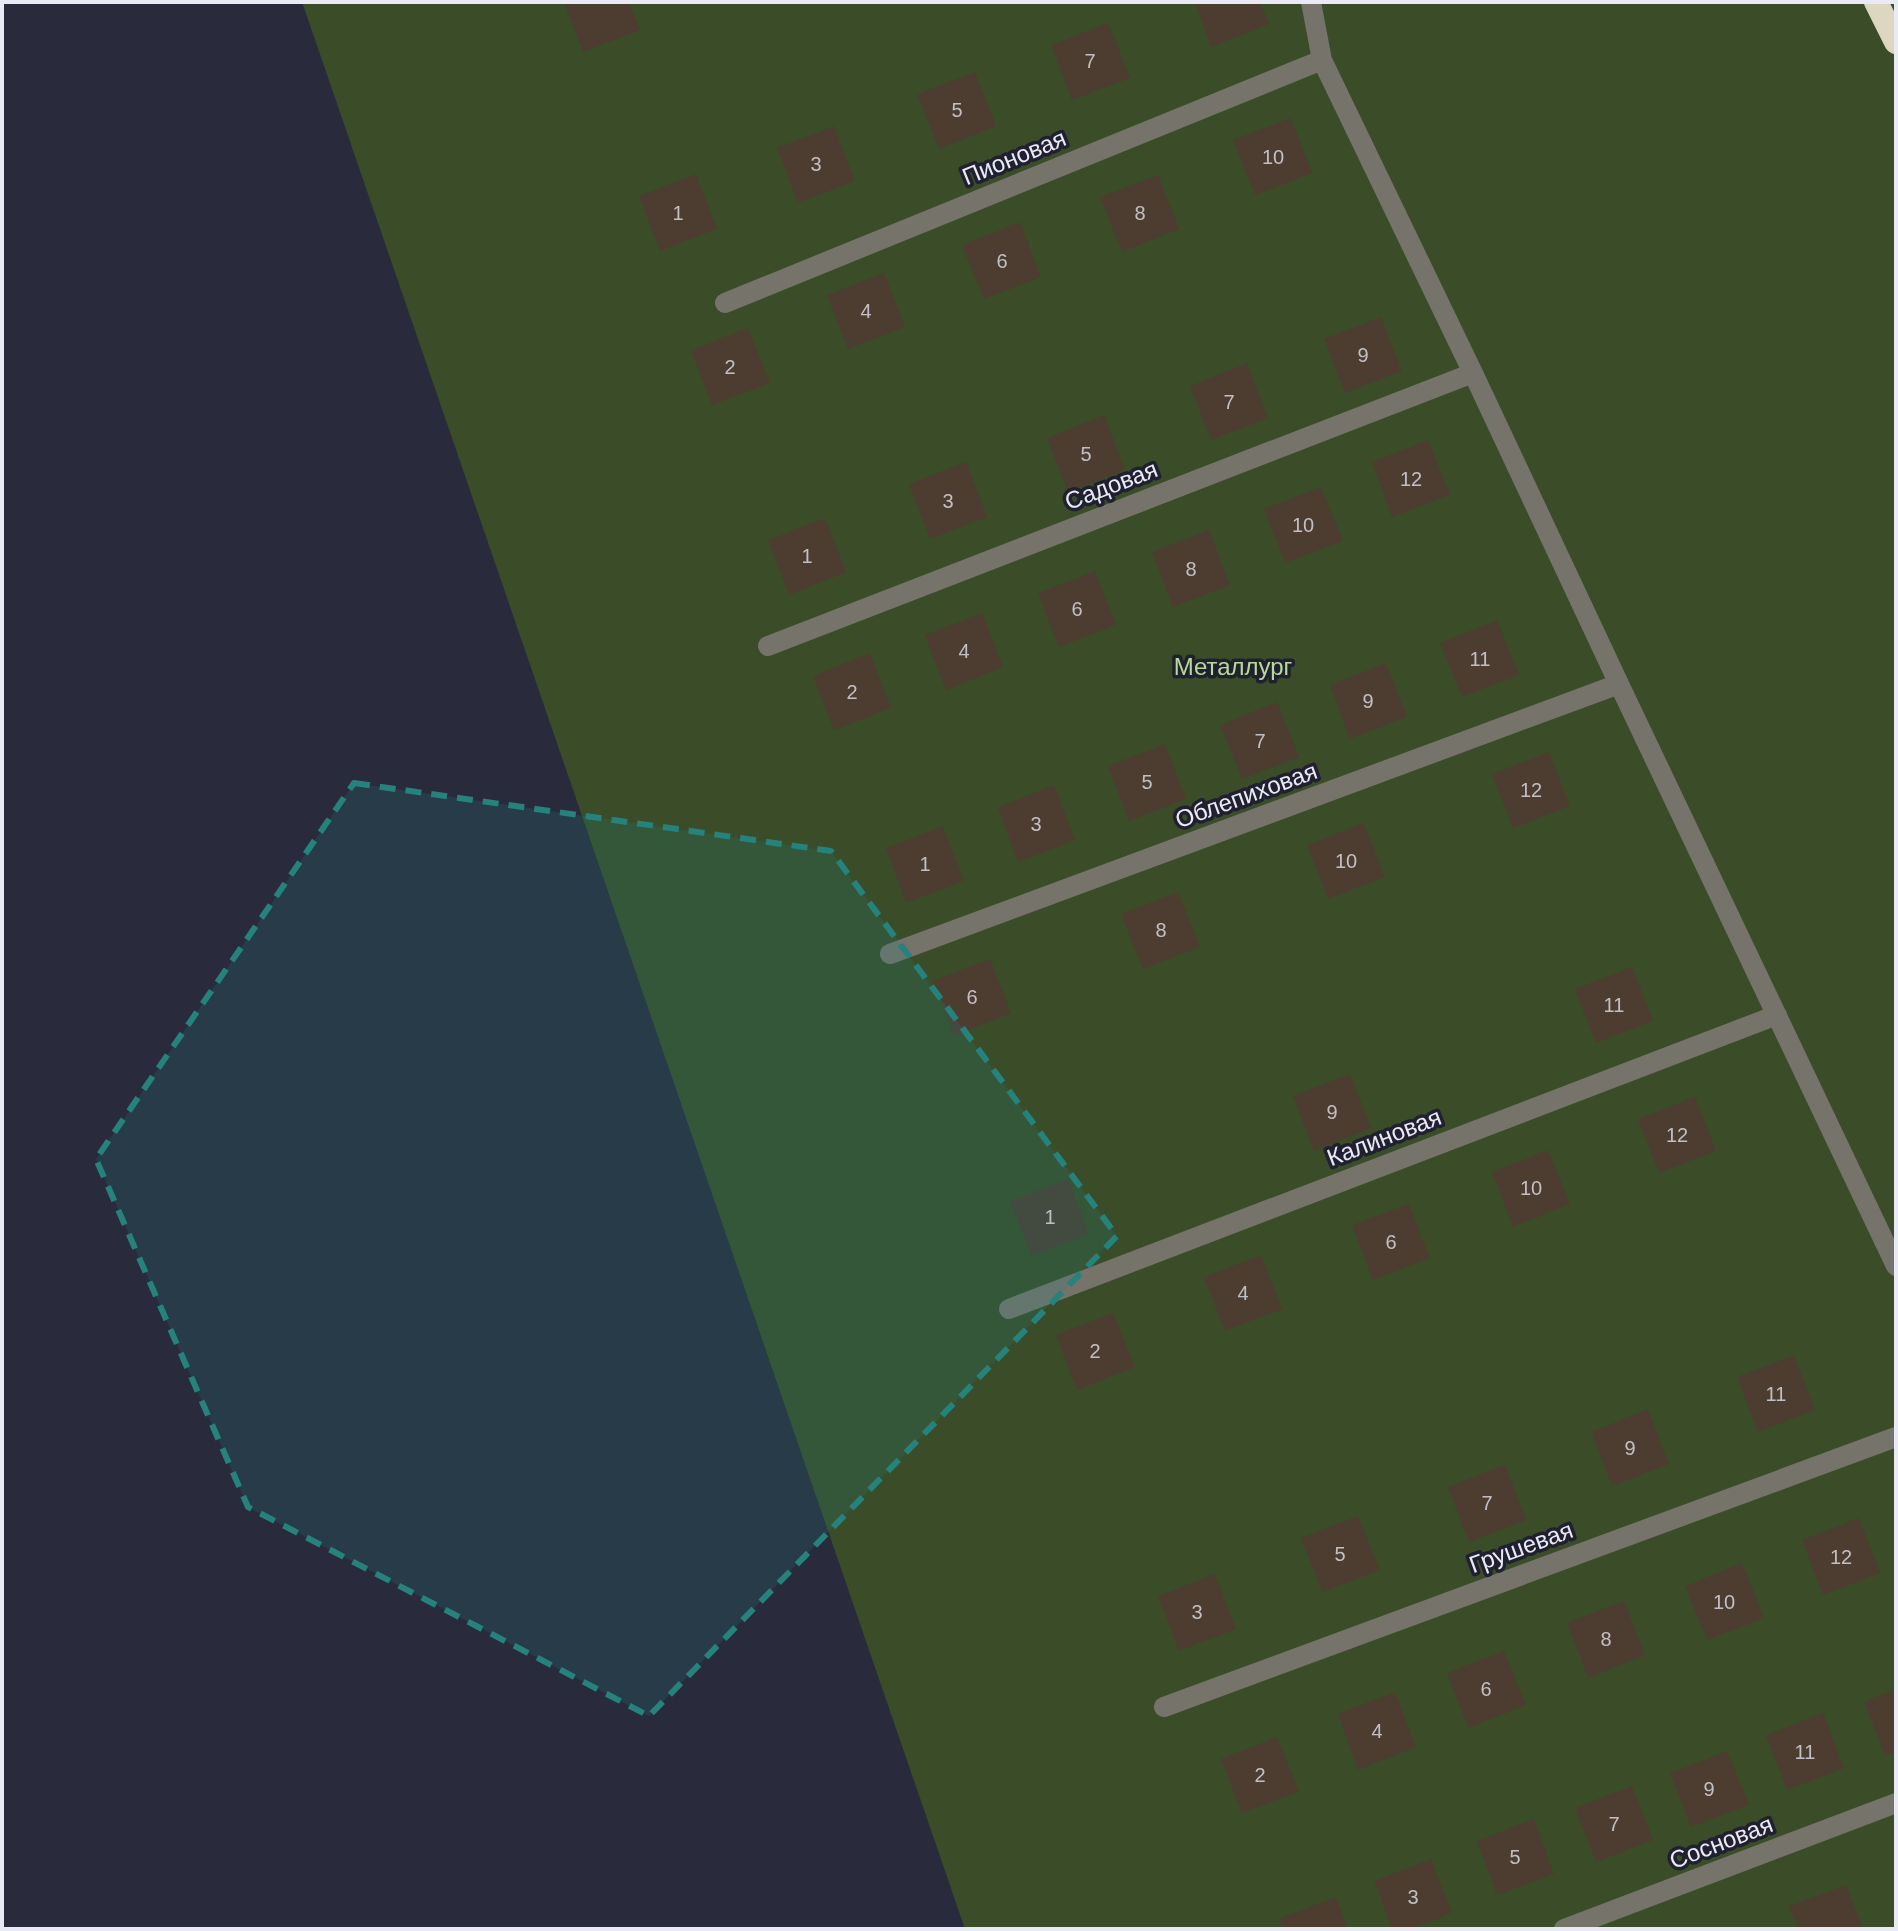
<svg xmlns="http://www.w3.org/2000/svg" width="1898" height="1931" font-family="Helvetica,sans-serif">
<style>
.green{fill:#3a4d28}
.building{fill:#4c3d30}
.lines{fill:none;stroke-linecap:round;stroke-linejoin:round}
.minor{stroke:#75736a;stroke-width:20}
.highway{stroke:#ddd7c1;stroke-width:24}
.marked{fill:#25827c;fill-opacity:0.2;stroke:#25827c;stroke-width:6;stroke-dasharray:16 10;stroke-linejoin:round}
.labels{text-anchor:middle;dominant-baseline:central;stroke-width:7;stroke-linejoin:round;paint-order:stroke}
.number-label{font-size:20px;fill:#c2bfc4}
.street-label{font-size:24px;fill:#e9eaf5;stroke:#202030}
.park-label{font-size:24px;fill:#b5db95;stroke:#202030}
</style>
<rect width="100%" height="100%" fill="#292a3b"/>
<path class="green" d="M302 2H1896V1929H965Z"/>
<path class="building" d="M564 2H629L640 30 583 52Z
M1195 2H1260L1269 24 1211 47Z
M1108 23 1130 78 1072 100 1051 45Z
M975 72 996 126 939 149 917 94Z
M1291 118 1312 173 1255 195 1233 140Z
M834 126 855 181 798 203 777 148Z
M696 174 717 229 660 251 639 196Z
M1158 175 1179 229 1122 252 1100 197Z
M1020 222 1041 277 984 299 962 245Z
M884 273 905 327 848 349 827 295Z
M1381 317 1402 371 1345 393 1324 339Z
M748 328 770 383 712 405 691 350Z
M1247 363 1268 418 1211 440 1190 386Z
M1104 415 1125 470 1068 492 1047 438Z
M1428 440 1450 495 1392 517 1372 462Z
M966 462 987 517 930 539 909 484Z
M1321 487 1343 541 1285 563 1264 509Z
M825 518 846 572 789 595 768 540Z
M1209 530 1230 585 1173 607 1152 552Z
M1095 571 1116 625 1059 647 1038 593Z
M982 613 1003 667 946 690 925 635Z
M1497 620 1519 675 1462 697 1440 643Z
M870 653 891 708 834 730 813 676Z
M1386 663 1407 717 1350 739 1330 685Z
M1277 702 1299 757 1242 779 1220 725Z
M1165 744 1186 799 1129 821 1108 766Z
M1549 752 1570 806 1513 828 1492 774Z
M1054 785 1075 840 1018 862 998 807Z
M1364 823 1385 877 1328 899 1307 845Z
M943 826 964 881 906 903 886 848Z
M1178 892 1200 947 1143 969 1121 914Z
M990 959 1011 1013 954 1036 933 981Z
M1632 967 1653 1021 1596 1043 1575 989Z
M1350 1074 1371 1128 1314 1151 1293 1096Z
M1695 1097 1716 1151 1659 1173 1638 1119Z
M1548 1150 1570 1204 1513 1227 1492 1172Z
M1068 1179 1089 1234 1032 1256 1010 1201Z
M1409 1204 1430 1258 1373 1280 1352 1225Z
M1261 1255 1282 1309 1225 1331 1204 1277Z
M1113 1313 1135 1367 1077 1390 1056 1335Z
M1794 1355 1815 1410 1758 1432 1737 1377Z
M1648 1409 1669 1464 1612 1486 1591 1432Z
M1505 1465 1526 1520 1469 1542 1448 1487Z
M1358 1516 1380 1570 1322 1592 1301 1538Z
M1859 1518 1880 1573 1823 1595 1802 1540Z
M1742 1563 1764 1618 1707 1640 1685 1586Z
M1215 1574 1236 1629 1179 1651 1158 1596Z
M1624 1601 1645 1655 1588 1678 1567 1623Z
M1504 1651 1526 1705 1468 1728 1447 1673Z
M1896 1689V1752L1885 1756 1864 1702Z
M1395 1692 1416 1747 1358 1770 1338 1714Z
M1823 1713 1844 1768 1787 1790 1766 1735Z
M1277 1737 1299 1792 1242 1813 1221 1759Z
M1727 1751 1749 1805 1691 1827 1670 1773Z
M1632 1786 1653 1840 1596 1862 1575 1808Z
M1534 1819 1554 1874 1497 1895 1477 1841Z
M1431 1859 1452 1913 1411 1929H1392L1374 1881Z
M1846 1885 1863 1929H1798L1789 1906Z
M1336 1897 1348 1929H1283L1279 1919Z"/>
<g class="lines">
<path class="minor" d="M1311 2 1322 60 1473 373 1619 684 1896 1266
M725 303 1322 60
M768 646 1473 373
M890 954 1619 684
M1009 1309 1777 1015
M1164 1707 1896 1437
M1564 1929 1896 1803"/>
<path class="highway" d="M1876 2 1896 42"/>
</g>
<path class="marked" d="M354 783 831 851 1117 1236 649 1716 248 1507 96 1159Z"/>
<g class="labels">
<g class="number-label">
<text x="1090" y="61">7</text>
<text x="957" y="110">5</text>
<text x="1273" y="157">10</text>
<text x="816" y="164">3</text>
<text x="678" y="213">1</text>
<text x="1140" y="213">8</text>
<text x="1002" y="261">6</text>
<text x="866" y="311">4</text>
<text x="1363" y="355">9</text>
<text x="730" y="367">2</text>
<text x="1229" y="402">7</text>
<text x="1086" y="454">5</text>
<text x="1411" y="479">12</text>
<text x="948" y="501">3</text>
<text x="1303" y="525">10</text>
<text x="807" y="556">1</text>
<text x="1191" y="569">8</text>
<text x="1077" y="609">6</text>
<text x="964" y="651">4</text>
<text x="1480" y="659">11</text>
<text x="852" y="692">2</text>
<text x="1368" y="701">9</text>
<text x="1260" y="741">7</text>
<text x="1147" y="782">5</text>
<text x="1531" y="790">12</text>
<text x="1036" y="824">3</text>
<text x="1346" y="861">10</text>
<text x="925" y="864">1</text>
<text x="1161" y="930">8</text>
<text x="972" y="997">6</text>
<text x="1614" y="1005">11</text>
<text x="1332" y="1112">9</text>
<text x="1677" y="1135">12</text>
<text x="1531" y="1188">10</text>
<text x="1050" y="1217">1</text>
<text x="1391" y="1242">6</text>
<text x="1243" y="1293">4</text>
<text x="1095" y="1351">2</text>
<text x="1776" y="1394">11</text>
<text x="1630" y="1448">9</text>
<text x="1487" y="1503">7</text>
<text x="1340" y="1554">5</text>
<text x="1841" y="1557">12</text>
<text x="1724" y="1602">10</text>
<text x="1197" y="1612">3</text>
<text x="1606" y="1639">8</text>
<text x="1486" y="1689">6</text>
<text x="1377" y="1731">4</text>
<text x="1805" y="1752">11</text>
<text x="1260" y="1775">2</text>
<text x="1709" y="1789">9</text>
<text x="1614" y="1824">7</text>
<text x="1515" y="1857">5</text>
<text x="1413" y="1897">3</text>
</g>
<g class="street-label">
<text transform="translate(1014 157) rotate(-22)">Пионовая</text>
<text transform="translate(1111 485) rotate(-21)">Садовая</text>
<text transform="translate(1246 795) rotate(-20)">Облепиховая</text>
<text transform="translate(1384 1137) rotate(-21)">Калиновая</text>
<text transform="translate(1521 1547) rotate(-20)">Грушевая</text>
<text transform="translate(1721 1842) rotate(-21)">Сосновая</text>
</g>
<g class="park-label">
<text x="1233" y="666">Металлург</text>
</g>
</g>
<rect width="1898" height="1931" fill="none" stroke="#e9eaf5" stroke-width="8"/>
</svg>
